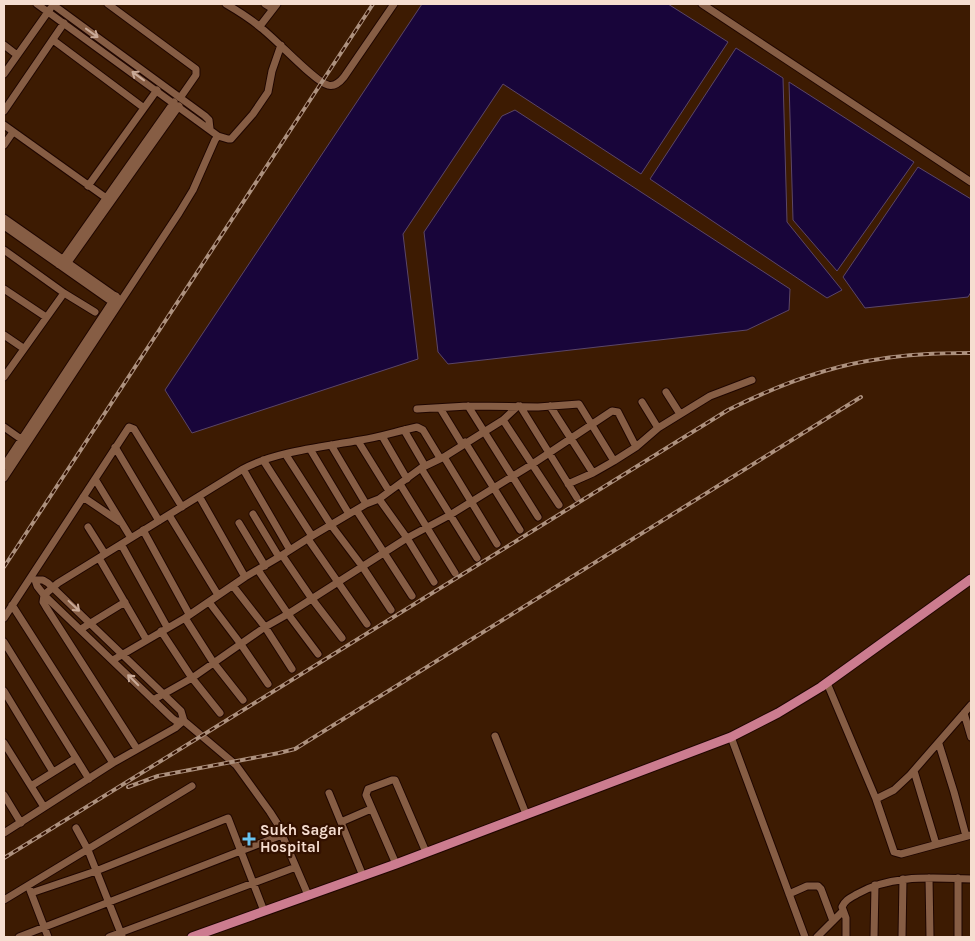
<svg xmlns="http://www.w3.org/2000/svg" width="975" height="941" font-family="Karla,sans-serif">
<style>
.water{fill:#18053a;stroke:#5b4667}
.lines{fill:none;stroke-linecap:round;stroke-linejoin:round}
.minor-casing{stroke:#1f0600;stroke-width:9}
.major-casing{stroke:#1f0600;stroke-width:11}
.minor{stroke:#865d44;stroke-width:7}
.major{stroke:#cc7c8f;stroke-width:9}
.rail-casing{stroke:#ad917e;stroke-width:4}
.rail{stroke:#310;stroke-width:2;stroke-dasharray:5.5;stroke-linecap:butt}
.oneway{stroke:#c9aa98}
.poi-dot{fill:#69c4f1;stroke:#310;stroke-width:2}
.labels{text-anchor:middle;dominant-baseline:central;stroke-width:4.5;stroke-linejoin:round;paint-order:stroke}
.poi-label{font-size:15px;font-weight:bold;fill:#f6ded0;stroke:#310;text-anchor:start}
</style>
<rect width="100%" height="100%" fill="#3d1b02"/>
<path class="water" d="M422 4H668L728 42 641 174 503 84 403 234 418 359 192 433 165 390Z
M736 48 783 78 787 222 842 290 827 298 650 179Z
M789 82 914 162 837 271 793 220Z
M515 110 790 289 789 310 747 330 448 364 438 352 424 232 502 116Z
M918 167 971 199V292L968 297 865 308 843 277Z"/>
<g class="lines">
<defs>
<path id="minor" d="M37 4 218 136
M52 4 205 116 209 120 210 129
M108 4 196 69V75L180 98
M226 4C238 11 251 19 261 28 275 38 316 83 328 85 335 87 340 82 344 77L394 4
M265 4 273 9
M702 4 971 182
M260 26 277 4
M53 40 144 108
M4 45 17 55
M4 74 50 9
M4 111 64 23
M4 125 109 200
M4 145 13 132
M88 186 157 90
M4 218 118 298
M4 226 115 304
M4 250 64 293 95 312
M59 265 174 102
M64 268 179 106
M4 289 46 317
M4 335 23 348
M4 377 64 293
M666 392 680 414
M642 402 658 428
M468 406 538 517
M520 406 577 498
M550 406 593 473
M440 408 462 444
M417 409 468 406 538 407 579 404 614 461
M503 420 559 505
M4 427 21 439
M404 430 425 466
M382 436 407 479
M358 441 389 491
M465 442 520 530
M331 445 366 504
M115 447 159 521
M310 449 349 514
M286 455 331 525 362 566 391 610
M444 457 497 544
M263 460 312 536
M4 466 116 296
M421 468 477 558
M243 469 290 550
M4 478 179 213 193 190 215 140 218 136 228 139H231L253 114 268 92 272 71 281 45
M95 479 131 538
M400 484 455 573
M568 484 593 473 614 461 636 447 658 428 710 396 752 380
M199 496 245 577
M83 497 120 522
M379 499 407 538 434 582
M357 511 412 596
M253 514 279 557
M169 515 218 595
M239 523 265 566
M88 527 105 554
M143 530 189 614
M308 539 367 624
M121 544 167 627
M282 555 312 599 342 638
M99 558 146 639
M258 570 288 614 318 654
M233 586 265 627 292 669
M209 602 240 643 268 684
M12 605 113 763
M4 618 129 427 134 429 182 507
M185 618 213 662 243 700
M81 629 125 602
M161 631 192 678 220 713
M4 642 89 779
M113 660 185 618 245 577 279 557 312 536 366 504 379 499 421 468 444 457 503 420 518 406
M827 683 876 799 894 852 901 854 971 835
M4 691 53 772
M153 700 192 678 265 627 288 614 407 538 450 515 531 465 612 411 618 412 636 447
M964 713 971 737
M184 721 181 711 48 583 43 580H35L37 586 44 595 172 718 176 721H184L236 765 270 812 277 823 308 895
M495 736 526 814
M731 737 805 937
M4 743 44 807
M939 744 954 792 966 836
M137 749 46 607 43 602 44 595 58 583 243 469C276 451 324 447 361 440 380 437 398 431 417 427L423 430 440 458
M914 771 936 844
M31 786 76 758
M329 793 363 876
M4 795 21 823
M876 799 894 790 910 775 971 705
M341 822 371 809
M76 828 88 850 122 936
M4 833 113 763 175 728 183 721
M396 864 366 795 368 789 392 780H395L426 852
M929 878 930 937
M30 890 48 937
M31 893 96 871 228 818 264 911
M789 894 807 886H818L821 889 833 921
M4 900 192 786
M19 937 282 835
M109 937 296 867
M817 937 843 911
M846 937V918L842 907C845 900 850 898 857 894 891 874 933 878 971 879
M874 937 875 885
M902 937 903 879
M958 937V878"/>
<path id="major" d="M192 937 396 864 731 737 778 713 821 687 971 579"/>
</defs>
<use href="#minor" class="minor-casing"/>
<use href="#major" class="major-casing"/>
<use href="#minor" class="minor"/>
<use href="#major" class="major"/>
<defs>
<path id="rail" d="M4 567 373 4
M128 787 158 776 279 753 295 749 861 397
M4 858 728 410C776 386 827 366 880 359 910 354 941 353 971 353"/>
</defs>
<use href="#rail" class="rail-casing"/>
<use href="#rail" class="rail"/>
</g>
<defs><path id="oneway-shaft" d="M-6 0H5M1.5-3L5.5 0L1.5 3" fill="none" stroke-width="1.6" stroke-linecap="round" stroke-linejoin="round" transform="scale(1.25)"/></defs>
<g class="oneway">
<use href="#oneway-shaft" transform="translate(92 33) rotate(36)"/>
<use href="#oneway-shaft" transform="translate(138 76) rotate(-144)"/>
<use href="#oneway-shaft" transform="translate(74 606) rotate(43)"/>
<use href="#oneway-shaft" transform="translate(133 680) rotate(-135)"/>
</g>
<path class="poi-dot" d="M246.5 831.5h5v5h5v5h-5v5h-5v-5h-5v-5h5z"/>
<g class="labels">
<g class="poi-label">
<text x="260" y="830">Sukh Sagar<tspan x="260" dy="17">Hospital</tspan></text>
</g>
</g>
<rect width="975" height="941" fill="none" stroke="#f6ded0" stroke-width="10"/>
</svg>
